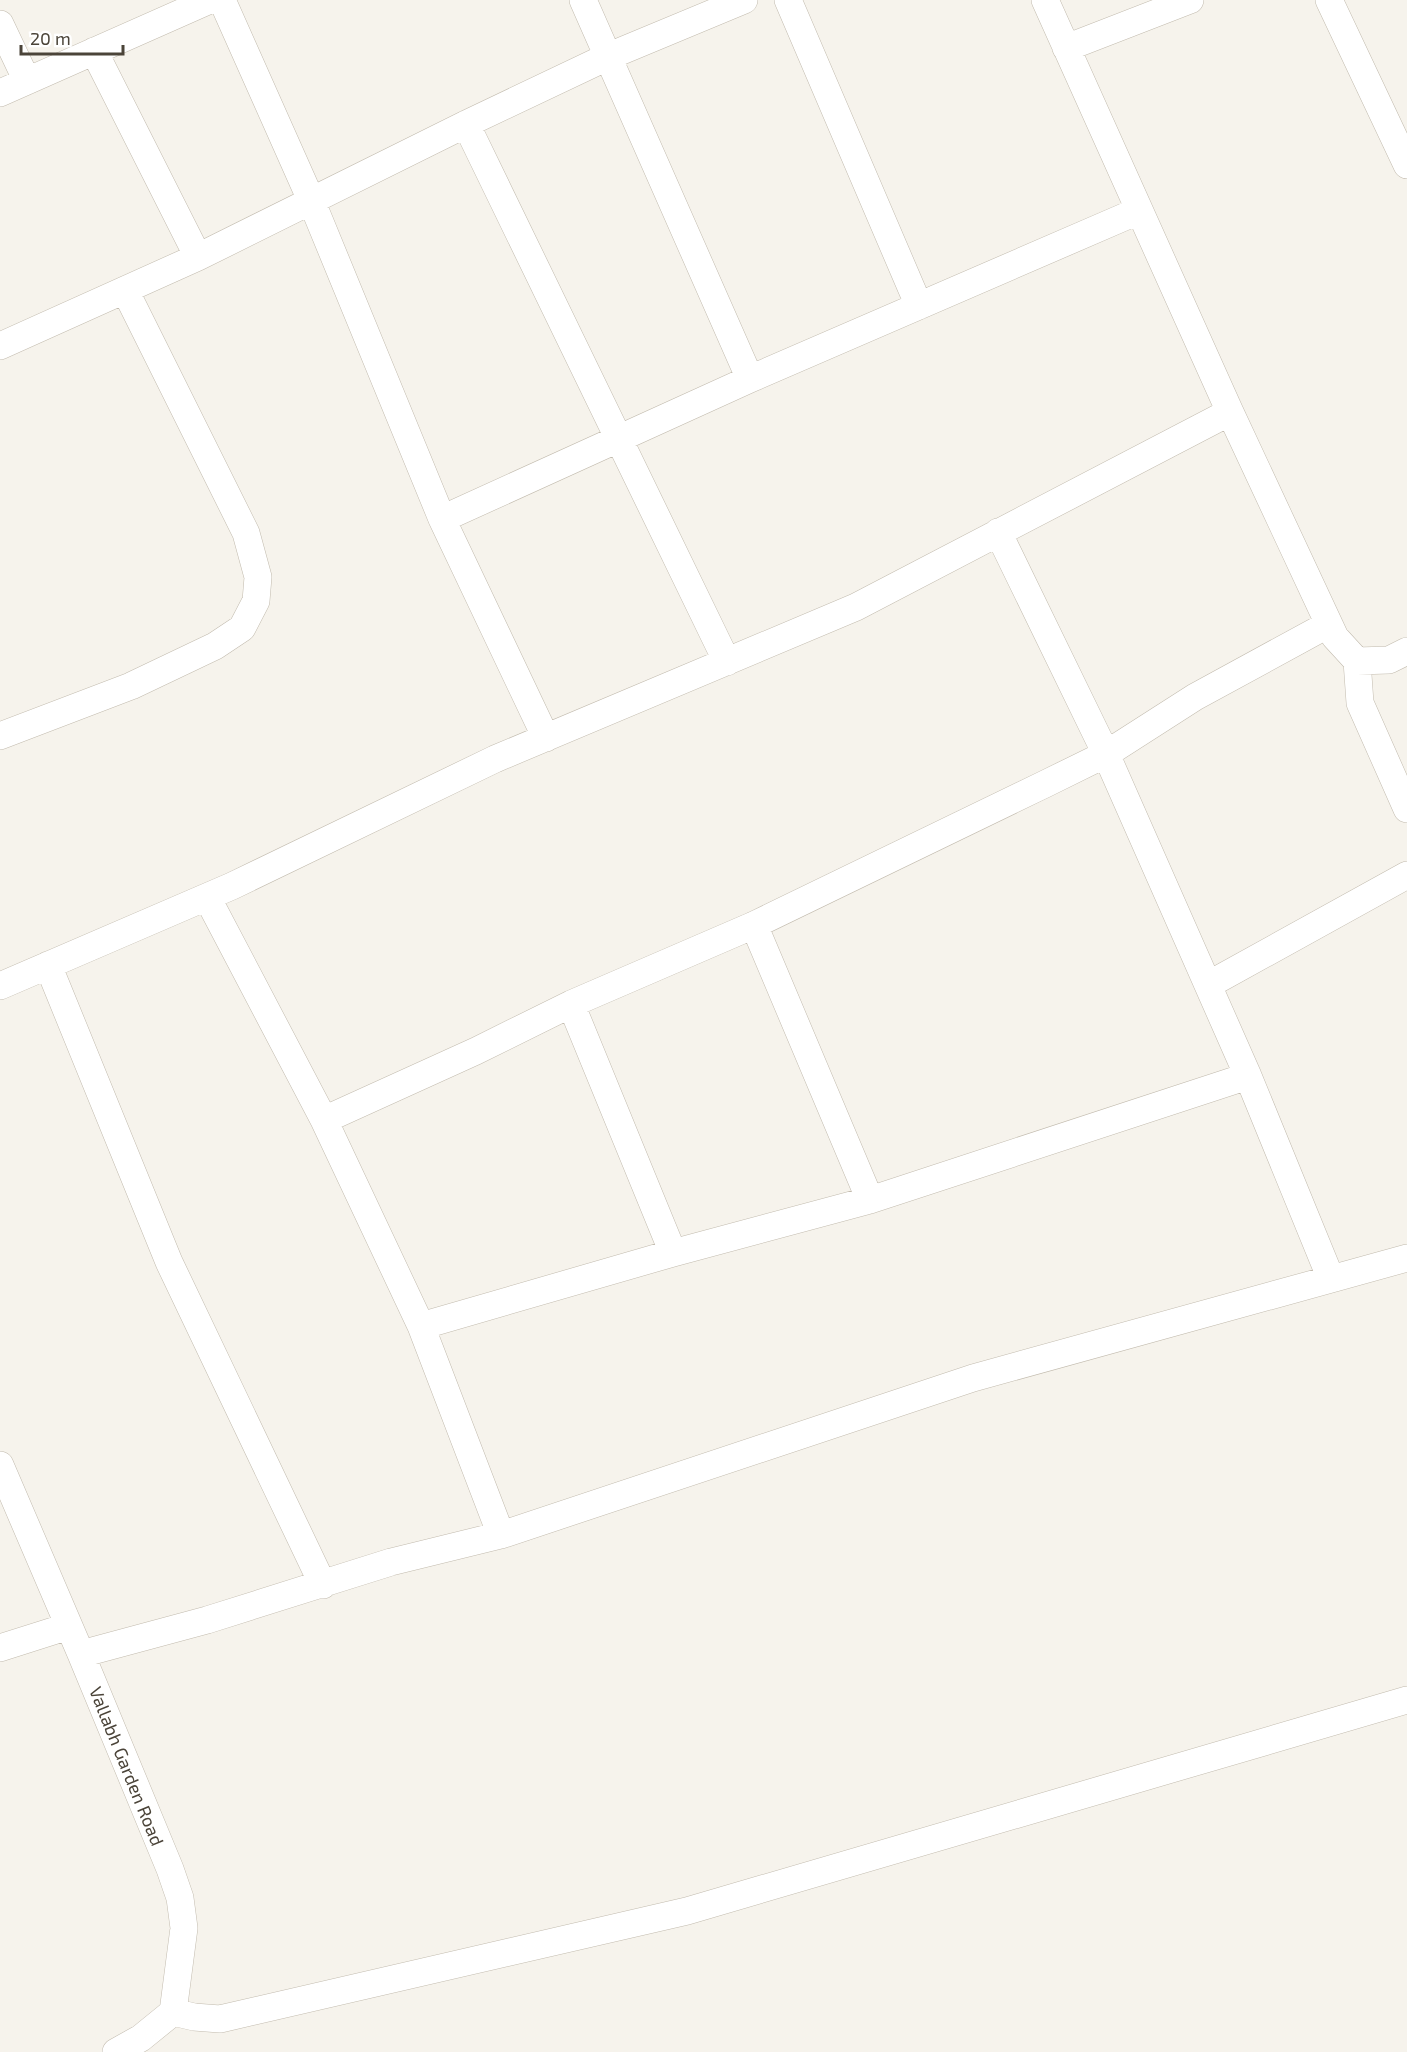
<svg xmlns="http://www.w3.org/2000/svg" width="1407" height="2052" font-family="'Exo 2',sans-serif">
<style>
.lines{fill:none;stroke-linecap:round;stroke-linejoin:round}
.minor-casing{stroke:#c2bbae;stroke-width:28}
.minor{stroke:#fff;stroke-width:27}
.labels{text-anchor:middle;dominant-baseline:central;stroke-width:6;stroke-linejoin:round;paint-order:stroke}
.street-label{font-size:18px;fill:#4b4439;stroke:#fff}
</style>
<rect width="100%" height="100%" fill="#f6f3ec"/>
<g class="lines">
<defs>
<path id="minor" d="M222 0 311 200 442 519 546 738
M583 0 750 379
M788 0 919 306
M1329 0 1407 165
M0 24 27 81
M1066 48 1190 0
M94 51 198 257
M0 93 210 0
M466 124 727 662
M0 346 198 257 466 124 607 57 744 0
M1230 412 1335 637 1357 661 1389 660 1407 651
M442 519 750 379 1138 211
M998 532 1106 754 1248 1076 1331 1279
M1357 661 1360 703 1407 809
M0 736 131 686 215 646 242 628 256 601 258 577 246 533 125 290
M207 897 324 1120 421 1326 501 1535
M754 925 870 1200
M48 965 169 1262 323 1585
M1208 985 1407 875
M0 986 232 886 495 759 856 607 1230 412 1045 0
M571 1004 673 1253
M324 1120 476 1051 571 1004 754 925 1045 784 1106 754 1195 697 1329 624
M421 1326 673 1253 870 1200 1248 1076
M0 1465 81 1654 170 1869 180 1898 184 1928 173 2012 141 2038 116 2052
M0 1648 69 1626
M81 1654 207 1620 391 1562 501 1535 973 1378 1407 1258
M173 2012 194 2017 220 2019 687 1911 1407 1700"/>
</defs>
<use href="#minor" class="minor-casing"/>
<use href="#minor" class="minor"/>
</g>
<g class="labels">
<g class="street-label">
<text transform="translate(127 1766) rotate(68)">Vallabh Garden Road</text>
</g>
</g>
<path d="M21 45v9h102v-9" fill="none" stroke="#4b4439" stroke-width="3"/>
<text x="30" y="45" font-size="18" fill="#4b4439" stroke="#ffffff" stroke-width="4.5" paint-order="stroke">20 m</text>
</svg>
